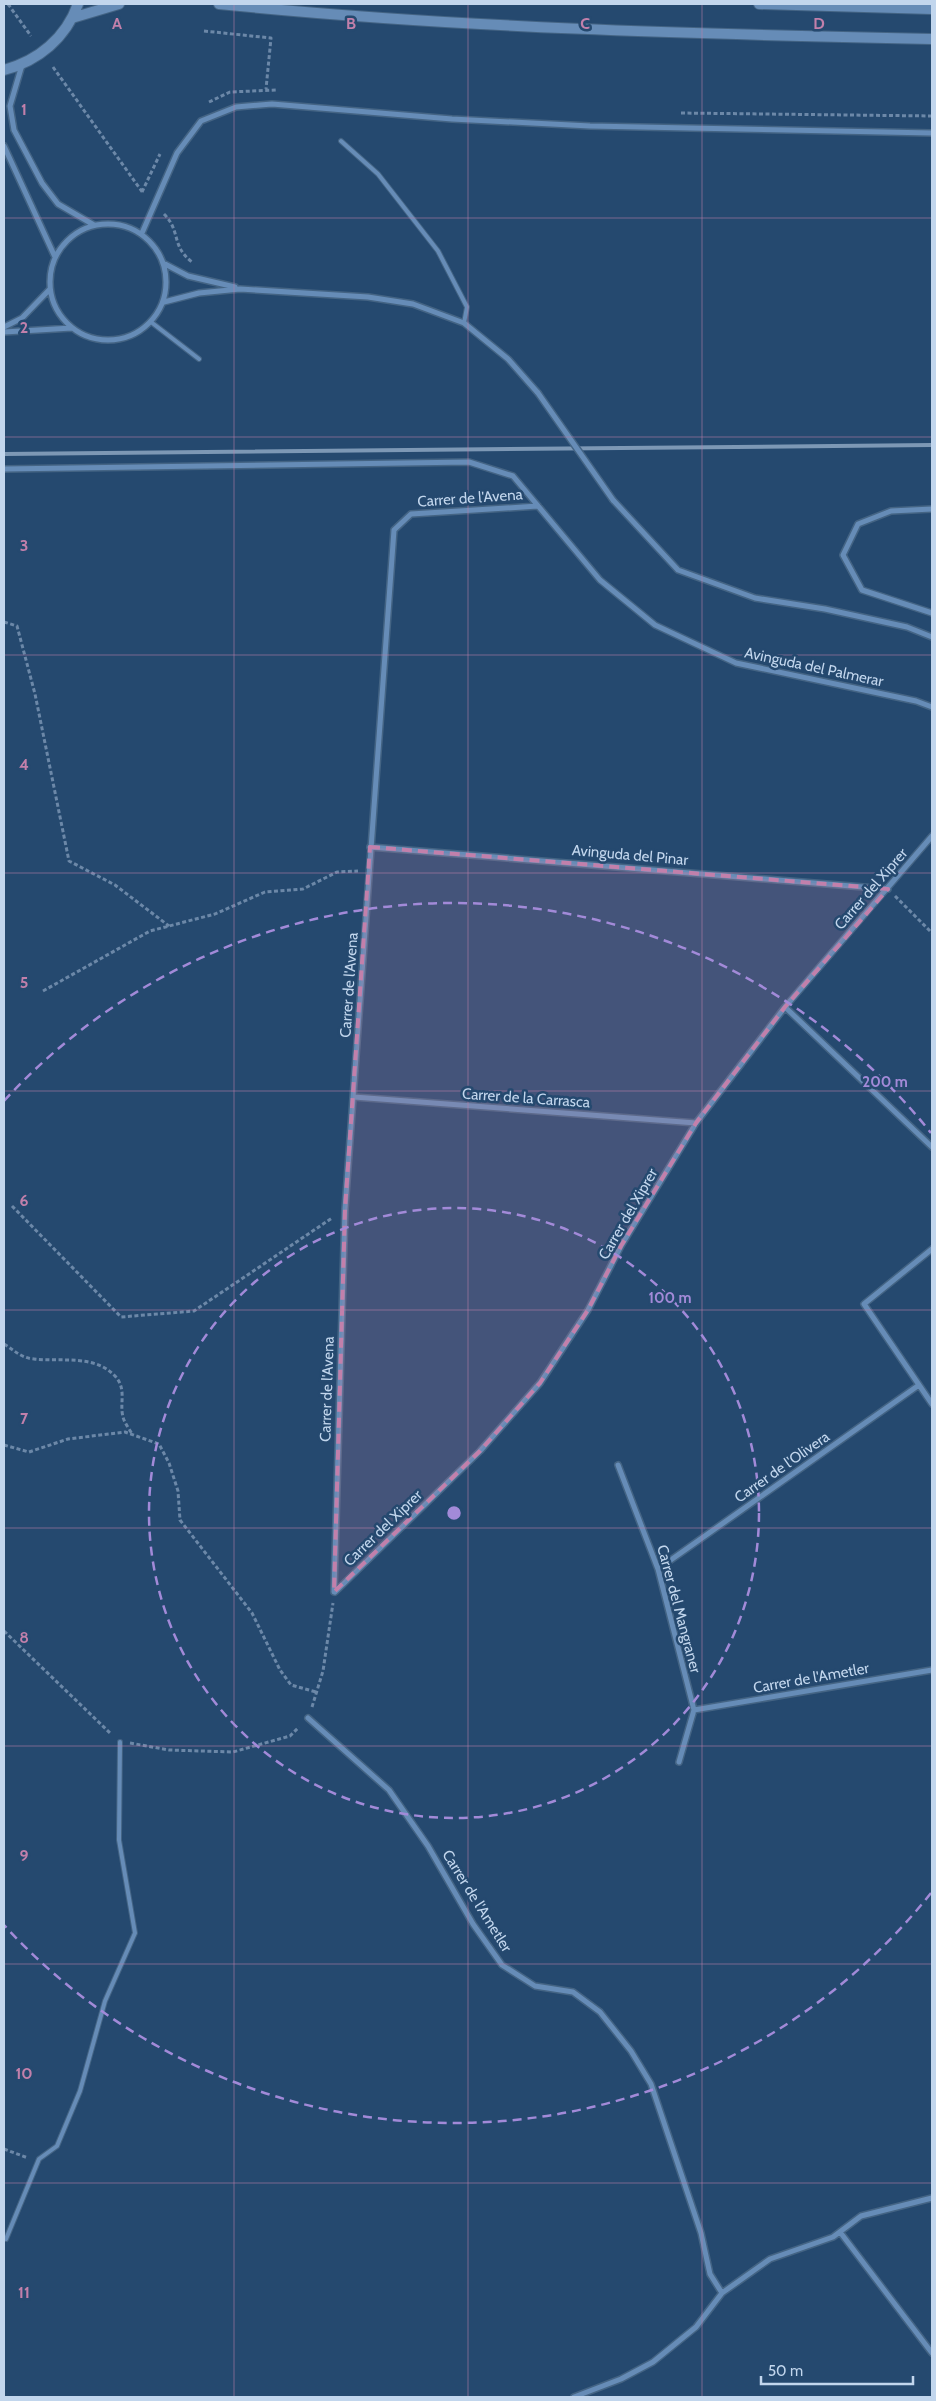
<svg xmlns="http://www.w3.org/2000/svg" width="936" height="2401" font-family="Cabin,sans-serif">
<style>
.lines{fill:none;stroke-linecap:round;stroke-linejoin:round}
.service-casing{stroke:#446484;stroke-width:6}
.minor-casing{stroke:#446484;stroke-width:8}
.secondary-casing{stroke:#446484;stroke-width:12}
.path{stroke:#6c88a8;stroke-width:3;stroke-dasharray:4 2.5;stroke-linecap:butt}
.service{stroke:#668cb7;stroke-width:4}
.minor{stroke:#668cb7;stroke-width:5}
.secondary{stroke:#668cb7;stroke-width:10}
.rail{stroke:#7d98b5;stroke-width:4}
.minor-bridge-casing{stroke:#446484;stroke-width:8;stroke-linecap:butt}
.minor-bridge{stroke:#668cb7;stroke-width:5}
.marked{fill:#c280ab;fill-opacity:0.2;stroke:#c280ab;stroke-width:4;stroke-dasharray:10 6;stroke-linejoin:round}
.grid{fill:none;stroke:#c280ab;stroke-width:1;stroke-opacity:0.55}
.ring{fill:none;stroke:#a28ad8;stroke-width:2.5;stroke-dasharray:9 6}
.labels{text-anchor:middle;dominant-baseline:central;stroke-width:5;stroke-linejoin:round;paint-order:stroke}
.street-label{font-size:15px;fill:#c2d6ed;stroke:#25496f}
.grid-label{font-size:16px;text-anchor:middle;font-weight:bold;fill:#c280ab;stroke:#25496f;stroke-width:5;stroke-linejoin:round;paint-order:stroke}
.centre{fill:#a28ad8;stroke:#25496f;stroke-width:2.5}
.ring-label{font-size:15px;text-anchor:middle;font-weight:bold;fill:#a28ad8;stroke:#25496f;stroke-width:5;stroke-linejoin:round;paint-order:stroke}
</style>
<rect width="100%" height="100%" fill="#25496f"/>
<g class="lines">
<defs>
<path id="service" d="M341 141 378 174 438 251 467 307 464 323
M151 322 199 359
M6 2239 39 2159 57 2146 80 2091 105 2001 135 1933 119 1840 120 1742"/>
<path id="minor" d="M22 65 10 106 14 130 42 183 58 204 94 225
M4 146 55 257
M50 282a58 58 0 1 1 116 0a58 58 0 1 1-116 0Z
M142 233 177 153 201 121 236 107 272 104 452 119 590 126 932 133
M165 264 188 276 235 287
M164 302 199 293 240 289 368 297 413 304 464 323 508 359 538 393
M4 327 22 318 50 289
M4 332 72 328
M4 469 469 462 513 476 600 580 655 625 736 663 916 701 932 707
M613 500 678 570 755 598 825 609 907 627 932 637
M932 509 891 511 858 524 843 555 862 590 932 613
M370 847 888 889
M785 1007 932 1147
M354 1097 696 1123
M932 1249 864 1304 932 1404
M618 1465 658 1569 694 1710 679 1762
M658 1569 919 1385
M334 1592 345 1209 394 530 411 514 538 506
M335 1592 480 1451 540 1383 588 1310 621 1246 696 1123 785 1007 932 836
M694 1710 932 1670
M308 1718 389 1790 428 1846 473 1924 502 1965 535 1986 573 1992 600 2012 631 2051 651 2084 701 2233 710 2274 722 2293
M840 2232 932 2353
M574 2397 621 2379 653 2362 696 2327 722 2293 770 2259 833 2237 861 2216 932 2198"/>
<path id="secondary" d="M219 4C456 28 694 34 932 39
M759 4 932 9
M72 18 119 4
M4 70C38 61 66 38 78 4"/>
</defs>
<use href="#service" class="service-casing"/>
<use href="#minor" class="minor-casing"/>
<use href="#secondary" class="secondary-casing"/>
<path class="path" d="M8 4 31 36
M204 31 271 38 266 89
M53 67 143 193
M209 102 230 92 276 90
M681 113 932 116
M142 192 160 154
M164 214C181 231 171 246 192 262
M4 622 17 626 35 694 69 861 115 885 169 926
M895 896 932 933
M43 991 150 931 215 914 265 892 303 889 337 872 358 871
M12 1206 121 1317 194 1311 332 1218
M4 1344C14 1350 21 1358 34 1359 61 1362 94 1354 115 1376 128 1390 118 1405 124 1420 126 1425 130 1430 132 1434
M4 1445 29 1452 68 1439 125 1432 159 1444 169 1463 178 1491 180 1520 252 1613 280 1670 291 1685 316 1692
M4 1631 111 1734
M312 1707 323 1671 333 1603
M130 1743 169 1750 233 1752 290 1736 299 1727
M4 2149 28 2158"/>
<use href="#service" class="service"/>
<use href="#minor" class="minor"/>
<use href="#secondary" class="secondary"/>
<path class="rail" d="M4 454 932 445"/>
<defs>
<path id="minor-bridge" d="M538 393 613 500"/>
</defs>
<use href="#minor-bridge" class="minor-bridge-casing"/>
<use href="#minor-bridge" class="minor-bridge"/>
</g>
<path class="marked" d="M370 847 888 889 785 1007 696 1123 621 1246 588 1310 540 1383 480 1451 334 1592 345 1209Z"/>
<path class="grid" d="M234 4V2397M468 4V2397M702 4V2397M4 218H932M4 437H932M4 655H932M4 873H932M4 1091H932M4 1310H932M4 1528H932M4 1746H932M4 1964H932M4 2183H932"/>
<g class="ring">
<circle cx="454" cy="1513" r="305"/>
<path d="M931 1893A610 610 0 0 1 4 1925M4 1101A610 610 0 0 1 931 1133"/>
</g>
<g class="labels">
<g class="street-label">
<text transform="translate(470 498) rotate(-4)">Carrer de l'Avena</text>
<text transform="translate(814 667) rotate(12)">Avinguda del Palmerar</text>
<text transform="translate(630 855) rotate(5)">Avinguda del Pinar</text>
<text transform="translate(871 889) rotate(-49)">Carrer del Xiprer</text>
<text transform="translate(349 985) rotate(-86)">Carrer de l'Avena</text>
<text transform="translate(526 1098) rotate(4)">Carrer de la Carrasca</text>
<text transform="translate(628 1214) rotate(-60)">Carrer del Xiprer</text>
<text transform="translate(327 1389) rotate(-88)">Carrer de l'Avena</text>
<text transform="translate(782 1467) rotate(-35)">Carrer de l'Olivera</text>
<text transform="translate(383 1528) rotate(-44)">Carrer del Xiprer</text>
<text transform="translate(679 1609) rotate(75)">Carrer del Mangraner</text>
<text transform="translate(811 1678) rotate(-10)">Carrer de l'Ametler</text>
<text transform="translate(477 1901) rotate(58)">Carrer de l'Ametler</text>
</g>
</g>
<g class="grid-label">
<text x="117" y="29">A</text>
<text x="351" y="29">B</text>
<text x="585" y="29">C</text>
<text x="819" y="29">D</text>
<text x="24" y="115">1</text>
<text x="24" y="333">2</text>
<text x="24" y="551">3</text>
<text x="24" y="770">4</text>
<text x="24" y="988">5</text>
<text x="24" y="1206">6</text>
<text x="24" y="1424">7</text>
<text x="24" y="1643">8</text>
<text x="24" y="1861">9</text>
<text x="24" y="2079">10</text>
<text x="24" y="2298">11</text>
</g>
<circle cx="454" cy="1513" r="8" class="centre"/>
<g class="ring-label">
<text x="885" y="1087">200 m</text>
<text x="670" y="1303">100 m</text>
</g>
<rect width="936" height="2401" fill="none" stroke="#c2d6ed" stroke-width="10"/>
<path d="M761 2376v8h152v-8" fill="none" stroke="#c2d6ed" stroke-width="2.5"/>
<text x="768" y="2376" font-size="15" fill="#c2d6ed" stroke="#25496f" stroke-width="4" paint-order="stroke">50 m</text>
</svg>
